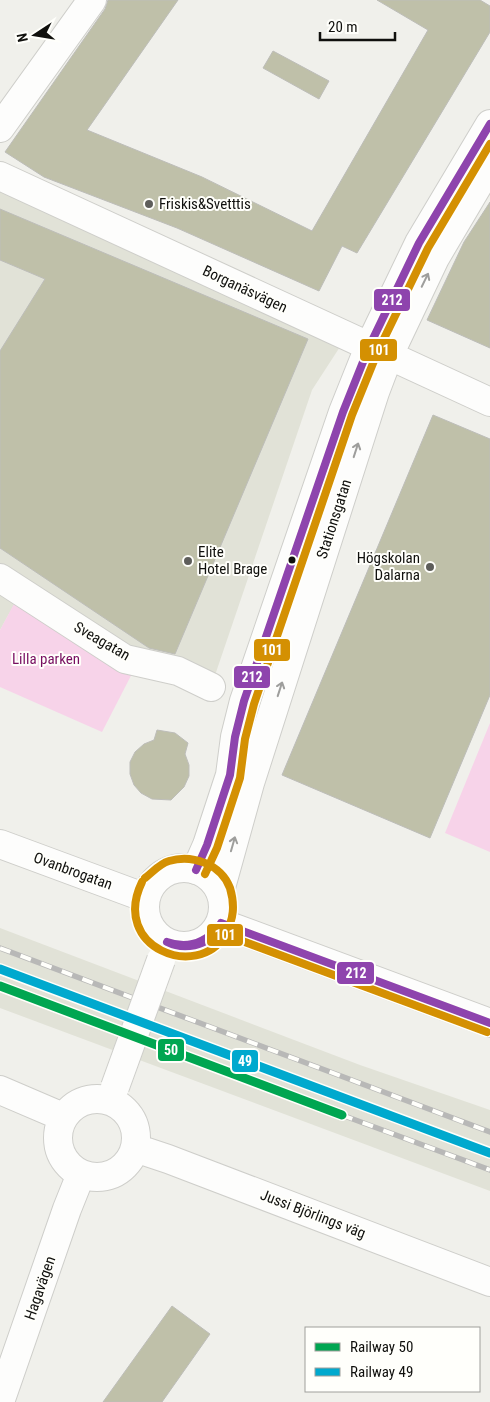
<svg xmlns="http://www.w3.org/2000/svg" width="490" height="1402" font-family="'Roboto Condensed',sans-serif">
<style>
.built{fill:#e1e2d7}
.green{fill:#f7d3e9}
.building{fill:#bfc0a9;stroke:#bdbdb9}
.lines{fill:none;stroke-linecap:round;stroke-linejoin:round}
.street-casing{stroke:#cececa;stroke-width:30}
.secondary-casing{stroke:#cececa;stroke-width:30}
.street{stroke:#fdfdfc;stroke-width:28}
.secondary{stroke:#fdfdfc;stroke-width:28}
.rail-casing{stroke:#b8b8b7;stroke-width:5.5}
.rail{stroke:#fffffb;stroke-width:4;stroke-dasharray:11;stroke-linecap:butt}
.secondary-bridge-casing{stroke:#cececa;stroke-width:30;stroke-linecap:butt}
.secondary-bridge{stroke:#fdfdfc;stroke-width:28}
.bus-1-casing{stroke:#fffffb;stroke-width:11}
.bus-2-casing{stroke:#fffffb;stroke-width:11}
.bus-1{stroke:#8e44ad;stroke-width:8}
.bus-2{stroke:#d49002;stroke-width:8}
.rail-1-casing{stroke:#fffffb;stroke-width:12}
.rail-2-casing{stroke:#fffffb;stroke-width:12}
.rail-1{stroke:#00a651;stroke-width:9}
.rail-2{stroke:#00a9ce;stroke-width:9}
.oneway{stroke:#9e9e9c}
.poi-dot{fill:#5e5e5b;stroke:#fffffb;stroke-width:2}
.bus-dot{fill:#10100d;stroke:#fffffb;stroke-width:2}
.labels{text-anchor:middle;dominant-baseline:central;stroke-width:4;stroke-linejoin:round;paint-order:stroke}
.poi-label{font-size:15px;fill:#10100d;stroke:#fffffb;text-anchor:start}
.street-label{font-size:15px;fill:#10100d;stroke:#fffffb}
.park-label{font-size:15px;fill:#770e60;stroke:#fffffb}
.line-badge{stroke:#fffffb;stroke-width:2}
.badge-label{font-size:14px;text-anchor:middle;font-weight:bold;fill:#fff}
</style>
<rect width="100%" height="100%" fill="#f0f0eb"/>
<path class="built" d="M0 176 347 336 312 390 211 687 21 592 0 630Z
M0 928 360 1065 490 1110V1191L0 1008Z"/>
<path class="green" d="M21 591 137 664 102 732 0 687V630Z
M490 723V852L445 833Z"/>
<path class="building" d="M108 0H178L87 130 202 177 312 231 428 30 377 0H480L490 6V32L357 253 342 246 319 291 177 228 44 177 5 152 105 9Z
M273 51 329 81 319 99 263 68Z
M490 202V348L427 320 464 242Z
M0 209 308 339 175 654 149 648 0 548V351L45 279 0 260Z
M433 415 490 439V695L430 838 282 775Z
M157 730 175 733 188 743 185 754 189 765V776L184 787 171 800 152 799 141 793 134 785 130 774V762L135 752 144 744 154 740Z
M172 1306 210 1334 162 1402H103Z"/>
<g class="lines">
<defs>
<path id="street" d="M0 128 92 0
M0 176 490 402
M0 578 125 659 178 671 211 687
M196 870 207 845 230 775 235 737 244 701 343 412 369 347 419 243 490 124
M220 891 250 783 375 392 389 355 435 258 490 165"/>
<path id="secondary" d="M0 844 146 898
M145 907a39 39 0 1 1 78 0a39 39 0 1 1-78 0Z
M221 923 490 1023
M0 1090 63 1117
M58 1138a39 39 0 1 1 78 0a39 39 0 1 1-78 0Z
M135 1148 168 1159 490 1282
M0 1402 67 1209 81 1174"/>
</defs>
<use href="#street" class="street-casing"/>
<use href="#secondary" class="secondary-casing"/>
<use href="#street" class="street"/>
<use href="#secondary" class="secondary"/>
<defs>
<path id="rail" d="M0 948 490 1132
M342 1115 490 1170"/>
</defs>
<use href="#rail" class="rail-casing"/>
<use href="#rail" class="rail"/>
<defs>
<path id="secondary-bridge" d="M115 1087 161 960"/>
</defs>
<use href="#secondary-bridge" class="secondary-bridge-casing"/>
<use href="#secondary-bridge" class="secondary-bridge"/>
<defs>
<path id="bus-1" d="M196 870 207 845 230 775 235 737 244 701 343 412 369 347 419 243 490 124
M221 923 490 1023
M167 942C187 949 203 944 217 929
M167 942C183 950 208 947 217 929"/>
<path id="bus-2" d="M205 874 217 848 240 778 245 739 254 704 352 415 378 351 428 248 490 144
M142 882C110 948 198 981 225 935 234 919 235 905 230 888 221 864 192 854 169 861 159 864 153 872 145 878
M218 932 487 1032"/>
</defs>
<use href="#bus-1" class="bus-1-casing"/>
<use href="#bus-2" class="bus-2-casing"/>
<use href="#bus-1" class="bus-1"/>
<use href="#bus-2" class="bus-2"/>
<defs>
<path id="rail-1" d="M0 986 342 1115"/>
<path id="rail-2" d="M0 969 490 1153"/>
</defs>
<use href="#rail-1" class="rail-1-casing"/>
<use href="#rail-2" class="rail-2-casing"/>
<use href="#rail-1" class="rail-1"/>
<use href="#rail-2" class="rail-2"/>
</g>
<defs><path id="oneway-shaft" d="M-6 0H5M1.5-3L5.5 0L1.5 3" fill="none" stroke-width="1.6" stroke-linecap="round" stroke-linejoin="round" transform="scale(1.25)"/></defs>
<g class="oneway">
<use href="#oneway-shaft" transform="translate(425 280) rotate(-64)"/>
<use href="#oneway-shaft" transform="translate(356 450) rotate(-72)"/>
<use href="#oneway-shaft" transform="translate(280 689) rotate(-72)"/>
<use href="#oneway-shaft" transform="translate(233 844) rotate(-74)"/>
</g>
<g class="poi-dot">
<circle cx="149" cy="204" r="5"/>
<circle cx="188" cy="561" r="5"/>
<circle cx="430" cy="567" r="5"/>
</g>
<circle class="bus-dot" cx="292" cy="560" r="4.5"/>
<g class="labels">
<g class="poi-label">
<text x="159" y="204">Friskis&amp;Svetttis</text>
<text x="198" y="552">Elite<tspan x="198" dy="17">Hotel Brage</tspan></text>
<text x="420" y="558" text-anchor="end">Högskolan<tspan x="420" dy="17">Dalarna</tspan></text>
</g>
<g class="street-label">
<text transform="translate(245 289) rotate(25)">Borganäsvägen</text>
<text transform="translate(334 519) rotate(-72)">Stationsgatan</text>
<text transform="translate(102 641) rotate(30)">Sveagatan</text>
<text transform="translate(73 871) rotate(20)">Ovanbrogatan</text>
<text transform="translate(313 1214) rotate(21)">Jussi Björlings väg</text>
<text transform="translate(40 1288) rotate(-71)">Hagavägen</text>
</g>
<g class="park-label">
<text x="46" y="659">Lilla parken</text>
</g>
</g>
<g class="line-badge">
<rect x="373" y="288" width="38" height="24" rx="5" fill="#8e44ad"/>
<rect x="359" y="338" width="39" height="24" rx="5" fill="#d49002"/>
<rect x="253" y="638" width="38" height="24" rx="5" fill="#d49002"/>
<rect x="233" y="665" width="38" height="24" rx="5" fill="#8e44ad"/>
<rect x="206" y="923" width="38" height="24" rx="5" fill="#d49002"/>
<rect x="336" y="961" width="39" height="24" rx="5" fill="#8e44ad"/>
<rect x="157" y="1038" width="28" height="24" rx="5" fill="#00a651"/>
<rect x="231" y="1049" width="28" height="24" rx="5" fill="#00a9ce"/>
</g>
<g class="badge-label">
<text x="392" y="305">212</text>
<text x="379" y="355">101</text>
<text x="272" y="655">101</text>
<text x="252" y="682">212</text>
<text x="225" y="940">101</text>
<text x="356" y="978">212</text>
<text x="171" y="1055">50</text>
<text x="245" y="1066">49</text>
</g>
<rect x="305" y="1327" width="175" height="65" fill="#fffffb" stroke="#9f9f9c"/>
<rect x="315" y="1343" width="25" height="8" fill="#00a651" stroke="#9f9f9c"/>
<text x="350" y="1352" font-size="15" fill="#10100d">Railway 50</text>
<rect x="315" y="1368" width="25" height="8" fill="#00a9ce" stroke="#9f9f9c"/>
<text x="350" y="1377" font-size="15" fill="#10100d">Railway 49</text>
<g transform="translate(35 35) rotate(258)" stroke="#fffffb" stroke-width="4" paint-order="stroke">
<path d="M0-4L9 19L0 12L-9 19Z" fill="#10100d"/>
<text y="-8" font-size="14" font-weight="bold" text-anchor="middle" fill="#10100d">N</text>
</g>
<path d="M320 32v8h75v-8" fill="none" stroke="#10100d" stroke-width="2.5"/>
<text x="328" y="32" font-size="15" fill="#10100d" stroke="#fffffb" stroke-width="4" paint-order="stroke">20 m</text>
</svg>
